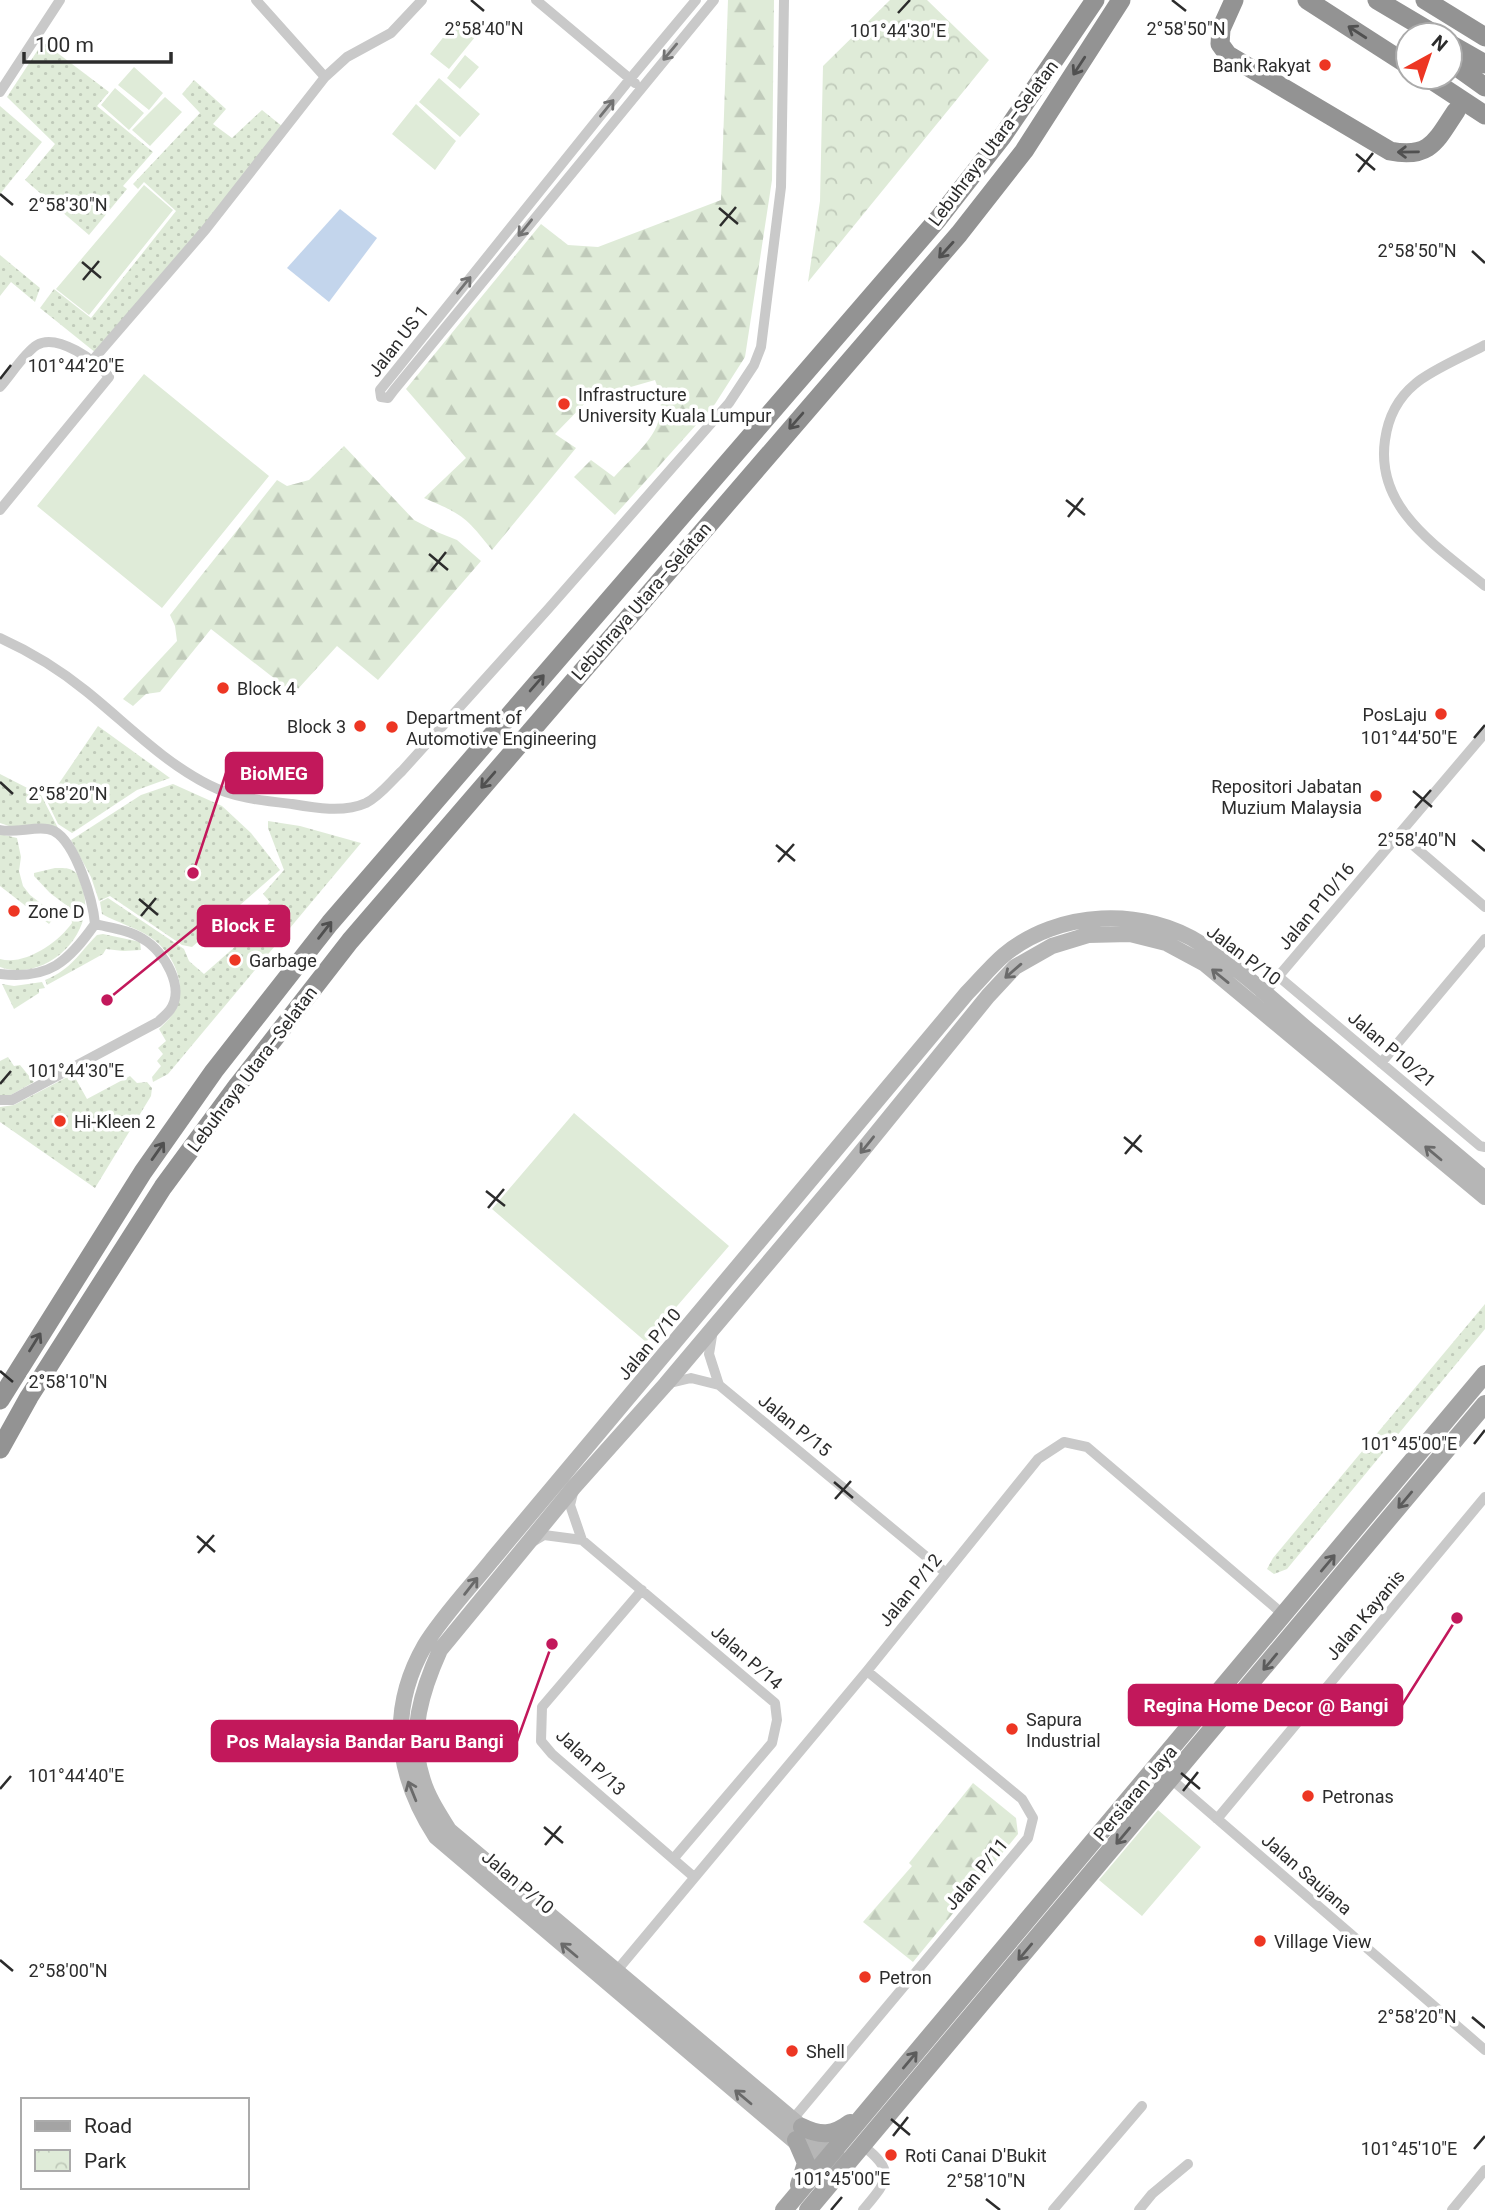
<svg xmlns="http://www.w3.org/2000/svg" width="1485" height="2210" font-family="Roboto,sans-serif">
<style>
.grass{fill:url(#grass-dots)}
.forest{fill:url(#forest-firs)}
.park{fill:url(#park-crowns)}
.garden{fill:#dfebd8}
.water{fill:#c3d5ec}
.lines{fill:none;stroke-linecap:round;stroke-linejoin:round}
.street{stroke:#c9c9c9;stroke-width:10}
.secondary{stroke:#b6b6b6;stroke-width:16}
.primary{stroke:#a4a4a4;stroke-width:18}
.highway{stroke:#939393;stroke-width:19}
.oneway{stroke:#505050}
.oneway2{stroke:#737373}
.oneway3{stroke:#6a6a6a}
.oneway4{stroke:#5c5c5c}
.ticks{fill:none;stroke:#2c2c2c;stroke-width:2.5}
.poi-dot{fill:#ed3623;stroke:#fff;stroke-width:2.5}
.labels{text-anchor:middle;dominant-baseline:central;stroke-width:7;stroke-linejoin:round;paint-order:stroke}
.poi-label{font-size:18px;fill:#2c2c2c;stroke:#fff;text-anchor:start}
.street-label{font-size:18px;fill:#2c2c2c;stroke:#fff}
.ticks-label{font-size:18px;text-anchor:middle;fill:#2c2c2c;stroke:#fff;stroke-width:7;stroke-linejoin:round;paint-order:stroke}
.leader{fill:none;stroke:#c2185b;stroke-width:2.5}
.callout-dot{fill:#c2185b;stroke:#fff;stroke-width:2.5}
.callout{fill:#c2185b;stroke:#c2185b;stroke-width:2.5}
.callout-label{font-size:19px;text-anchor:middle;font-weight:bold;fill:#fff}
</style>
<defs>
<pattern id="grass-dots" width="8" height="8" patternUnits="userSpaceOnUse" patternTransform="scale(1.75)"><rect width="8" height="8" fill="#dfebd8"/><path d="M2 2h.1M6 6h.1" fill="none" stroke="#c0caba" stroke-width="1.8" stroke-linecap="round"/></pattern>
<pattern id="forest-firs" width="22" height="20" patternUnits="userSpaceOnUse" patternTransform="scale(1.75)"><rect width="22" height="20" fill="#dfebd8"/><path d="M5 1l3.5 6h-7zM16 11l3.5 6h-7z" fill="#c0caba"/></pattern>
<pattern id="park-crowns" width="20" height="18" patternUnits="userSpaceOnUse" patternTransform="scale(1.75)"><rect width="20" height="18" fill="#dfebd8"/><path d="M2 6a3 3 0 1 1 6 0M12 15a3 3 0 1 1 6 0" fill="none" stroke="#c0caba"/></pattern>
</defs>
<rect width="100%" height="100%" fill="#fff"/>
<path class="grass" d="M43 42 109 92 97 106 153 152 123 186 127 189 89 235 25 180 55 144 7 97Z
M194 80 226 109 213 124 232 138 262 110 283 127 180 256 96 353 40 308 54 289 91 318 176 211 144 182 138 189 133 184 200 113 182 94Z
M0 106 42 142 0 194Z
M0 255 40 288 35 302 11 282 0 296Z
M98 726 170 778 137 790 72 833 58 824 47 801Z
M0 774 41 795 58 828H15L0 823Z
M173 784 222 806 251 833 280 870 192 947 182 945 110 896 99 901 91 877 71 840 141 795Z
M268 821 300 826 361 843 168 1074 153 1082 152 1077 161 1066 157 1061 163 1054 158 1048 166 1041 159 1029C165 1023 173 1016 176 1008 188 984 172 951 150 937 135 927 118 923 102 914L100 902 108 898 184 949 189 961 204 974 253 931 251 923 270 902 263 894 284 870 268 828Z
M0 834 17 838 21 857 19 871 23 886 30 895 56 915 49 924 0 886Z
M55 868C61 868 70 867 75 872 79 875 80 882 82 887 99 932 46 984 0 967V959C24 966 58 943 72 923L70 908 50 893 34 876V873Z
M103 934 136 941 140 942 141 950 123 951 106 949 103 954 47 985 45 980C72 969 78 954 97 935Z
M42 982 45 988 39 989V993L14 1009 2 984 14 986Z
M8 1057 14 1066 20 1065 34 1082 9 1096 0 1098V1061Z
M73 1074 87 1099 130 1076 137 1083 147 1082 152 1088 151 1096 95 1188 0 1122V1107L14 1105Z
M1485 1304V1329L1287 1569 1274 1574 1267 1569 1273 1558Z"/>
<path class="forest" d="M728 0H774L772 180 745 357 715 404 615 515 574 477 591 460 614 477C643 446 674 426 655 380L589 399 555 434 576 448 492 550C466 517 462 514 424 498L466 458 406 389 541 224 568 245 598 247 721 200Z
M344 446 414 520 437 532 457 540 481 561 378 680 337 646 297 690 284 686 211 629 160 692 146 694 133 706 123 699 177 641 175 626 170 615 277 480 287 486 309 480Z
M973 1783 1016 1818 1018 1834 913 1962 863 1922 912 1866 909 1863Z"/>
<path class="park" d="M890 0H927L989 60 808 282 820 201 823 66Z"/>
<path class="garden" d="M457 20 475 37 449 69 430 54Z
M465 55 479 67 460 89 447 78Z
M134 67 163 93 149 110 118 85Z
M439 78 480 114 460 137 419 102Z
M115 88 144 113 129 130 101 105Z
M165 97 182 112 150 146 132 130Z
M416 104 456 141 435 170 392 134Z
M144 185 173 210 89 315 56 289Z
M144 374 269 476 162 608 37 506Z
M574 1113 729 1246 646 1342 492 1209Z
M1158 1810 1201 1847 1142 1916 1099 1880Z"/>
<path class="water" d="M340 209 377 238 329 302 287 268Z"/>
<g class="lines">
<path class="street" d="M256 0 325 77
M536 0 635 83
M696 0 630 79 397 369 380 390 381 397 388 398 394 390 714 0
M0 92 60 0
M1485 345C1465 356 1431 370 1415 384 1398 398 1388 418 1385 440 1375 509 1438 547 1485 586
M92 361 206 229 325 77 347 57 391 33 422 0
M0 387C10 376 25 352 37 345 57 333 97 361 109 377L0 510
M0 638C31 652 59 669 86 691 126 723 163 762 209 785 234 798 265 801 292 804 315 808 344 813 366 803 380 796 391 781 402 771L549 608 729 403 754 365 761 347 781 187 784 0
M0 830C16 834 40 824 54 831 76 843 93 901 95 924 68 962 49 980 0 974
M1400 834 1485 907
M1279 977 1480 1146 1485 1147
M1255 1004 1485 733
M1381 1063 1485 939
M0 1100H12L158 1022C162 1018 167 1014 170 1010 186 988 164 951 143 939 129 930 111 928 95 924
M713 1330 709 1354 719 1385
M666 1384 691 1378 719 1385 946 1573
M573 1493 570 1505 582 1540 775 1703 777 1720 772 1743 674 1858
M534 1541 544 1535 582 1540
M642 1590 542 1707 541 1741 552 1754 694 1877
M1171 1779 1485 2050
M1217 1819 1485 1497
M614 1974 867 1671 1038 1459 1064 1442 1087 1447 1284 1615
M793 2119 1028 1838 1033 1818 1022 1799 867 1671
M862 2145C897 2172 888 2180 863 2210
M1053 2210 1142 2106
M1139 2210 1152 2194 1188 2164
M1452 2210 1485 2170"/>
<path class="secondary" d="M841 2160 449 1830C439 1814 427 1796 422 1777 408 1734 422 1690 440 1650L574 1487 666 1384 849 1167 988 996 1015 967 1052 946 1088 935 1130 934 1166 943 1205 964 1485 1197
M831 2172 436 1837C396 1775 387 1711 425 1645 441 1618 472 1585 492 1560L967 993C979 981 991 966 1004 955 1058 910 1144 906 1203 945 1243 971 1278 1005 1314 1035 1371 1083 1428 1131 1485 1179"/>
<path class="primary" d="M802 2127C820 2136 833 2136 850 2123
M796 2140 806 2163 799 2185
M784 2210 1485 1374
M808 2210 1485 1404"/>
<path class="highway" d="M1234 0 1221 29 1220 44 1228 55 1390 151C1430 159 1436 141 1456 111
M1307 0 1408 65
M1377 0 1436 35
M1425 0 1485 37
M1450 44 1485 64
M1450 62 1485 87
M1427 77 1485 115
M0 1400 143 1172 214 1071 330 923 938 219 1002 137 1095 0
M0 1449 29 1397 163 1187 238 1085 350 941 959 234 1024 151 1121 0"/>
</g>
<defs><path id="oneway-shaft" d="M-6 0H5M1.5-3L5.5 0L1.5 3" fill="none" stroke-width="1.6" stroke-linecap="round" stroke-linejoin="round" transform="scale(1.75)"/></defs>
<g class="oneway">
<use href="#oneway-shaft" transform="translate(1357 32) rotate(-147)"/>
<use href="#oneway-shaft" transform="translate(1079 66) rotate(123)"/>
<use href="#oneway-shaft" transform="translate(1408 152) rotate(179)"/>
<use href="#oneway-shaft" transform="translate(946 250) rotate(132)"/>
<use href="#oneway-shaft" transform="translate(796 421) rotate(131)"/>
<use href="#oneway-shaft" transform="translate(537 683) rotate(-49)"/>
<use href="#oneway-shaft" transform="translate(488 780) rotate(131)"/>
<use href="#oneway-shaft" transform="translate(325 930) rotate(-52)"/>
<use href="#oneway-shaft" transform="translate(158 1151) rotate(-55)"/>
<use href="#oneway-shaft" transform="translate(35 1342) rotate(-58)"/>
</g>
<g class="oneway2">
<use href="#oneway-shaft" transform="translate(670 52) rotate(130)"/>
<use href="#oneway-shaft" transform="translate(607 108) rotate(-51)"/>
<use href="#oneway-shaft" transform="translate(525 228) rotate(129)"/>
<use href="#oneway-shaft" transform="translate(464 285) rotate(-51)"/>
</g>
<g class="oneway3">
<use href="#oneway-shaft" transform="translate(1013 971) rotate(139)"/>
<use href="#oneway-shaft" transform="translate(1220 976) rotate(-141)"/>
<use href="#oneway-shaft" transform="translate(867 1145) rotate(129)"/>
<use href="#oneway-shaft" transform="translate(1433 1153) rotate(-140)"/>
<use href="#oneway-shaft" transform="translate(471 1586) rotate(-52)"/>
<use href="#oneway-shaft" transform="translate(412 1791) rotate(-112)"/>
<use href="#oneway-shaft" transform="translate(569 1950) rotate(-140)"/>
<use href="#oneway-shaft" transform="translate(743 2097) rotate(-140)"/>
</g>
<g class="oneway4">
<use href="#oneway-shaft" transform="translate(1405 1500) rotate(130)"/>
<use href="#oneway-shaft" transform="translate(1328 1563) rotate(-50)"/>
<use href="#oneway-shaft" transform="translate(1270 1662) rotate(130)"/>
<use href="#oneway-shaft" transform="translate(1123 1836) rotate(130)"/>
<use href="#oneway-shaft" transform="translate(1025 1952) rotate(130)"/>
<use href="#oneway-shaft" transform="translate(910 2060) rotate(-50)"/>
</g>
<path class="ticks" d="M471 0 484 11M1172 0 1186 11M898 13 910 0M1356 154 1375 170M1358 172 1373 153M0 194 13 205M719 208 738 224M720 226 736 207M1472 251 1485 263M82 262 101 278M83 280 99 261M0 379 11 365M1066 500 1085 515M1068 517 1083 498M429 554 448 570M431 571 446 552M1474 738 1485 725M0 782 13 794M1413 791 1432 807M1415 808 1431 790M1472 840 1485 851M776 845 795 861M778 862 794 844M139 899 158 915M141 916 156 898M0 1084 11 1071M1124 1137 1142 1152M1125 1154 1141 1135M486 1191 505 1206M488 1208 504 1189M0 1371 13 1382M1474 1444 1485 1430M834 1482 853 1498M835 1499 851 1481M197 1536 215 1552M198 1553 214 1535M1181 1773 1200 1789M0 1789 11 1776M1183 1791 1198 1772M544 1827 563 1843M545 1845 561 1826M0 1960 13 1971M1472 2017 1485 2028M891 2119 910 2135M893 2136 908 2117M1474 2149 1485 2136M986 2199 1000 2210M831 2210 842 2197"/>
<g class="poi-dot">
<circle cx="1325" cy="65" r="7"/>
<circle cx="564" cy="404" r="7"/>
<circle cx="223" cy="688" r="7"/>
<circle cx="1441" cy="714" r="7"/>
<circle cx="360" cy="726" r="7"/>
<circle cx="392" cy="727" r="7"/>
<circle cx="1376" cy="796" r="7"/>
<circle cx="14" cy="911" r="7"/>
<circle cx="235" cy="960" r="7"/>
<circle cx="60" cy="1121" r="7"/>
<circle cx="1012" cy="1729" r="7"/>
<circle cx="1308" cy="1796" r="7"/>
<circle cx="1260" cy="1941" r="7"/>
<circle cx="865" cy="1977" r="7"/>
<circle cx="792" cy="2051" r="7"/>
<circle cx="891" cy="2155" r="7"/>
</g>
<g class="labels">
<g class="poi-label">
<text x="1311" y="65" text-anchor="end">Bank Rakyat</text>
<text x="578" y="394">Infrastructure<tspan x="578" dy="21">University Kuala Lumpur</tspan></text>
<text x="237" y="688">Block 4</text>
<text x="1427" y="714" text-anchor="end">PosLaju</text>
<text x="406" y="717">Department of<tspan x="406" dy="21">Automotive Engineering</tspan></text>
<text x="346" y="726" text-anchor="end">Block 3</text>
<text x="1362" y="786" text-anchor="end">Repositori Jabatan<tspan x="1362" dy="21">Muzium Malaysia</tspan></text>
<text x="28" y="911">Zone D</text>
<text x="249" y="960">Garbage</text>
<text x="74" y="1121">Hi-Kleen 2</text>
<text x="1026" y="1719">Sapura<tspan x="1026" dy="21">Industrial</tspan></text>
<text x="1322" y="1796">Petronas</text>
<text x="1274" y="1941">Village View</text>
<text x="879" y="1977">Petron</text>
<text x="806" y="2051">Shell</text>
<text x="905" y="2155">Roti Canai D'Bukit</text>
</g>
<g class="street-label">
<text transform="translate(993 143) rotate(-53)">Lebuhraya Utara–Selatan</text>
<text transform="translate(398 341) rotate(-52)">Jalan US 1</text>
<text transform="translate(641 601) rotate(-49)">Lebuhraya Utara–Selatan</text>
<text transform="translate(1316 906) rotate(-50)">Jalan P10/16</text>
<text transform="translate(1244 955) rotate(37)">Jalan P/10</text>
<text transform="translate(1392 1049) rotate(40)">Jalan P10/21</text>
<text transform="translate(252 1069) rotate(-53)">Lebuhraya Utara–Selatan</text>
<text transform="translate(649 1344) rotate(-50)">Jalan P/10</text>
<text transform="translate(795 1425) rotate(39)">Jalan P/15</text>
<text transform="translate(910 1590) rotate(-51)">Jalan P/12</text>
<text transform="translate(1365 1615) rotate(-50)">Jalan Kayanis</text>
<text transform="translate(747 1657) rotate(41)">Jalan P/14</text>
<text transform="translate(591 1762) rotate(43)">Jalan P/13</text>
<text transform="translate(1135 1793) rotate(-50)">Persiaran Jaya</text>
<text transform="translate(976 1874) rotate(-50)">Jalan P/11</text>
<text transform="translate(1307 1874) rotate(41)">Jalan Saujana</text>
<text transform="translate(518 1882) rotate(40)">Jalan P/10</text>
</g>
</g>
<g class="ticks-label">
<text x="484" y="35">2°58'40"N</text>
<text x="1186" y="35">2°58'50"N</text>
<text x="898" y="37">101°44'30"E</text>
<text x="68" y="211">2°58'30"N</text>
<text x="1417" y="257">2°58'50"N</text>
<text x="76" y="372">101°44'20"E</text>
<text x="1409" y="744">101°44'50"E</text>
<text x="68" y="800">2°58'20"N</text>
<text x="1417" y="846">2°58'40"N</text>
<text x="76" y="1077">101°44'30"E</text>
<text x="68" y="1388">2°58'10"N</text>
<text x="1409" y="1450">101°45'00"E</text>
<text x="76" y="1782">101°44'40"E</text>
<text x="68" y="1977">2°58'00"N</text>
<text x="1417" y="2023">2°58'20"N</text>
<text x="1409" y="2155">101°45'10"E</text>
<text x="842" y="2185">101°45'00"E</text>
<text x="986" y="2187">2°58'10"N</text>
</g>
<path class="leader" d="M193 873L226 773M107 1000L198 926M1457 1618L1402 1705M552 1644L517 1741"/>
<g class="callout-dot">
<circle cx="193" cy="873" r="7"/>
<circle cx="107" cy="1000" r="7"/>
<circle cx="1457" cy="1618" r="7"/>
<circle cx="552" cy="1644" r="7"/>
</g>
<g class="callout">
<rect x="226" y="753" width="96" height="40" rx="7"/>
<rect x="198" y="906" width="91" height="40" rx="7"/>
<rect x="1129" y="1685" width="273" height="40" rx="7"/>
<rect x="212" y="1721" width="305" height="40" rx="7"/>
</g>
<g class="callout-label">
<text x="274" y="780">BioMEG</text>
<text x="243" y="932">Block E</text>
<text x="1266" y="1712">Regina Home Decor @ Bangi</text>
<text x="365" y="1748">Pos Malaysia Bandar Baru Bangi</text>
</g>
<rect x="21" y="2098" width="228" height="91" fill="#ffffff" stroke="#ababab" stroke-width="2"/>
<rect x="35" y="2121" width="35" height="10" fill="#a4a4a4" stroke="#ababab" stroke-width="2"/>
<text x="84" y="2133" font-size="21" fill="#2c2c2c">Road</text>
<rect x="35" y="2150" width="35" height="21" fill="url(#park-crowns)" stroke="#ababab" stroke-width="2"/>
<text x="84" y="2168" font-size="21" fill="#2c2c2c">Park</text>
<g transform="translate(1429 56) rotate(40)"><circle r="33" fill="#ffffff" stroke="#ababab" stroke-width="2"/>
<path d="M0-5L12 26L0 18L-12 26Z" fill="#ed3623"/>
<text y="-10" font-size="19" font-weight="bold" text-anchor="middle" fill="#2c2c2c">N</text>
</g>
<path d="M24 52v10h147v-10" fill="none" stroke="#2c2c2c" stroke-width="3.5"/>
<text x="35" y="52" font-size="21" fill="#2c2c2c" stroke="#ffffff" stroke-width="5" paint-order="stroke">100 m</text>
</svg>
